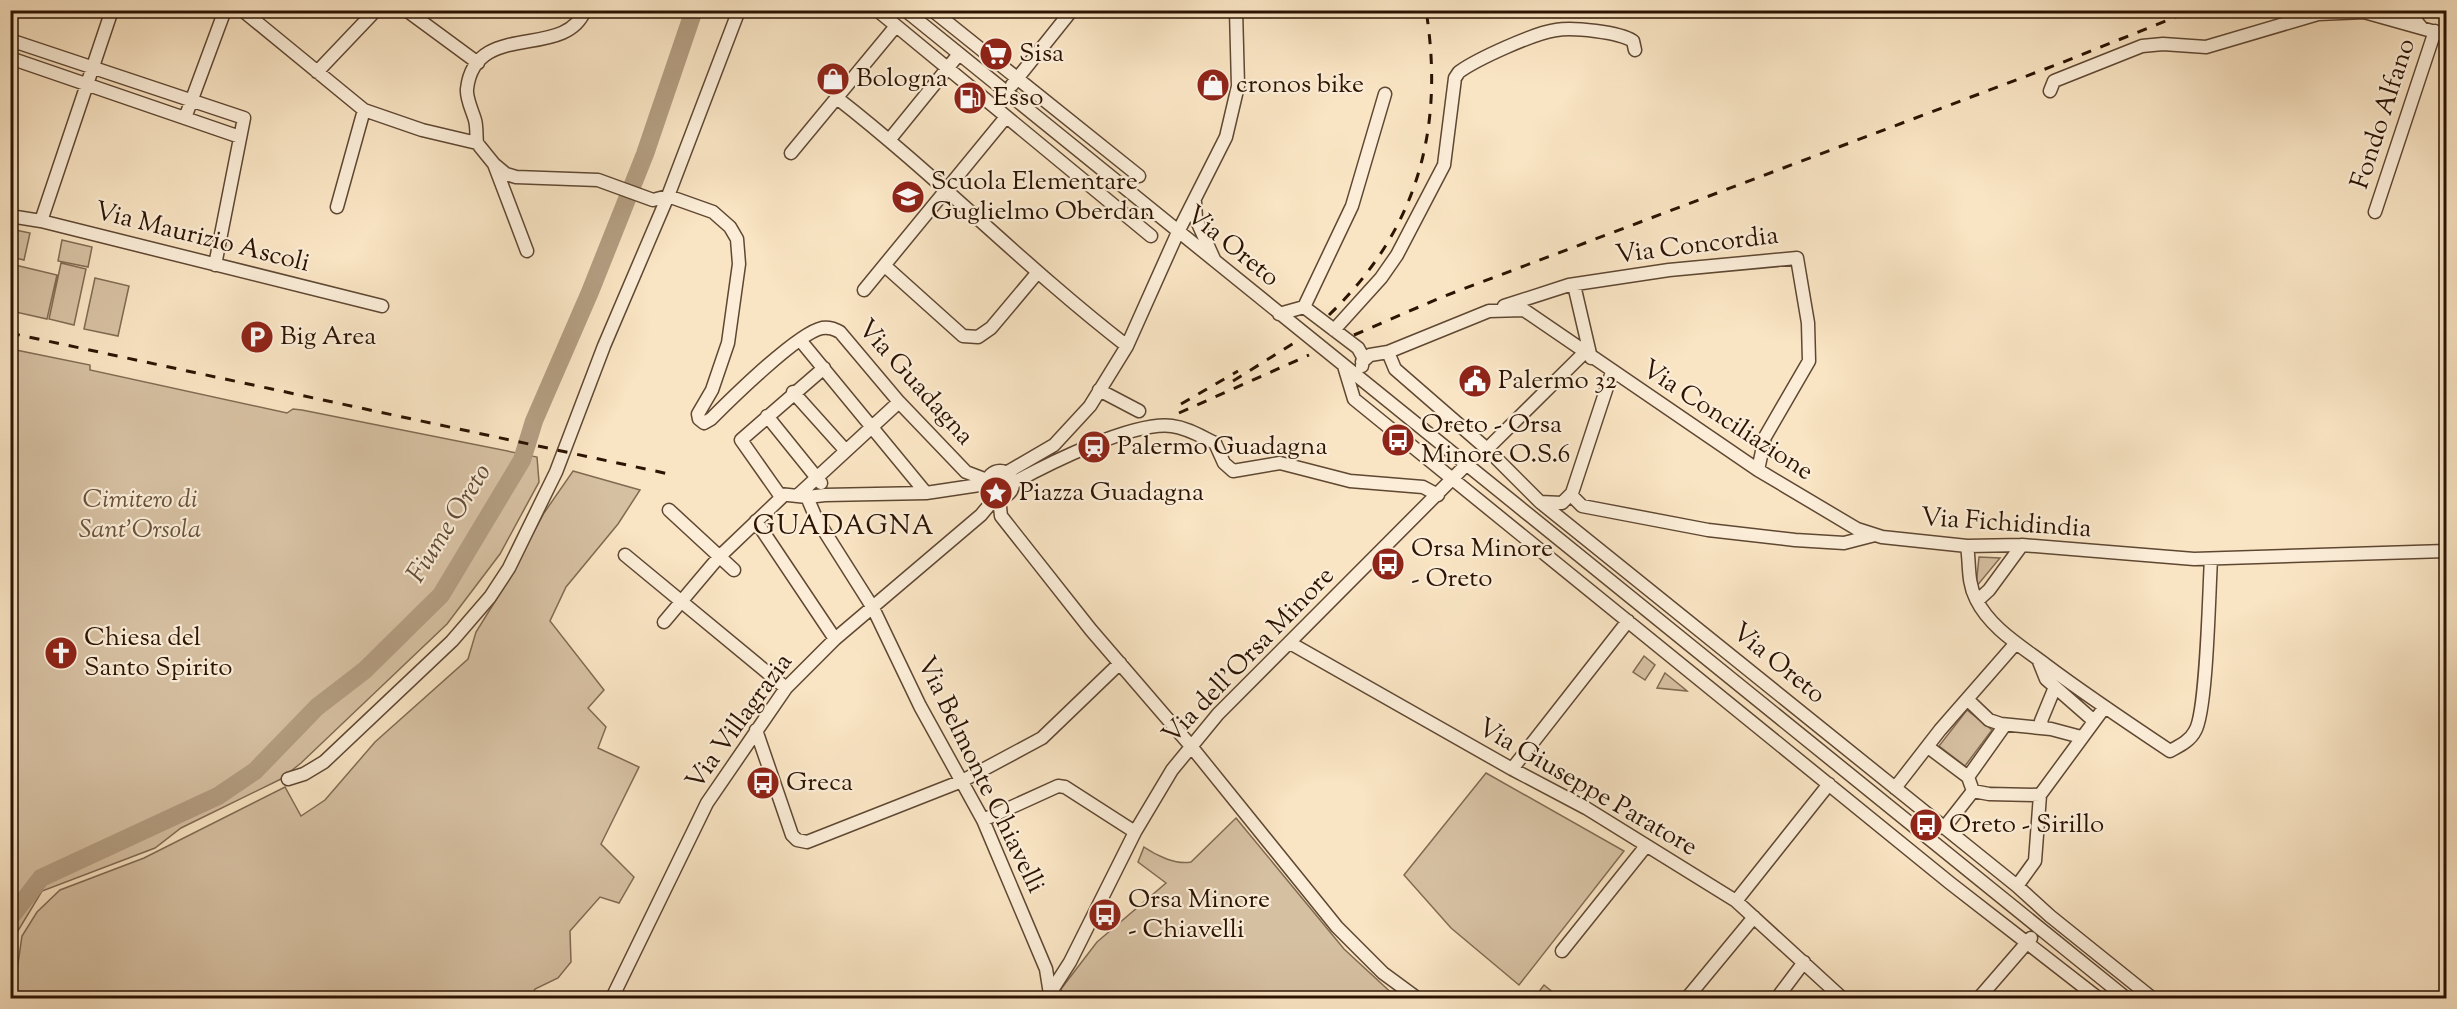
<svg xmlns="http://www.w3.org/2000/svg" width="2457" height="1009" font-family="'Sorts Mill Goudy',serif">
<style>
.green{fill:#d6c0a2;stroke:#816a52;stroke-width:1.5}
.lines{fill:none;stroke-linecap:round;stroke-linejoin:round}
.river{stroke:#b39d81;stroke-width:18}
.minor-casing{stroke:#5f4732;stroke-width:15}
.minor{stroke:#fbedd8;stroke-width:12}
.rail{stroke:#2c1302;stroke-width:3;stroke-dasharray:10 10;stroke-linecap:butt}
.labels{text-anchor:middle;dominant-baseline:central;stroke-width:4.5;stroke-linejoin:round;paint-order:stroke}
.poi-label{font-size:26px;fill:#2c1302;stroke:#fbedd8;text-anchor:start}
.street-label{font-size:26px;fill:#2c1302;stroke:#fbedd8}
.park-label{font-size:26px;font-style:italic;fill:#68503a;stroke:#fbedd8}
.water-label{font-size:27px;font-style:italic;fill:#624a35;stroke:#fbedd8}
.neighbourhood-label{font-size:27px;letter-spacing:1.5px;fill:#2c1302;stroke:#fbedd8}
</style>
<rect width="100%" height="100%" fill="#f9e4c3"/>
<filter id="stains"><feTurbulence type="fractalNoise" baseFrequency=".00333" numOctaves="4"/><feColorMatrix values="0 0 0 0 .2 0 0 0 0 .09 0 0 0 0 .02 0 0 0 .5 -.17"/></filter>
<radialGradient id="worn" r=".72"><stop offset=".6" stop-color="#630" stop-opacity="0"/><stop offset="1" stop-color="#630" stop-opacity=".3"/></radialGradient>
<path class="green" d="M11 229 30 233 24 260 11 257Z
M62 240 92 247 88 267 58 261Z
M61 263 86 269 74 325 49 319Z
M11 264 57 275 47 319 11 311Z
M95 278 129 286 118 336 84 329Z
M11 349 90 365V370L287 413 293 409 302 410 537 457 539 482 500 554 447 624 301 763 281 779 181 828 155 848 42 891 16 934 11 973Z
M573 471 640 490 618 524 566 587 550 621 604 690 588 708 606 727 598 748 639 767 601 844 634 877 619 903 600 897 570 931 571 962 558 978 535 989 531 998H138L131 994 118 998H13L22 936 37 912 60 890 144 858 285 787 301 816 325 800 375 742 468 659 476 632 504 587 544 513Z
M1979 557 2000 558 1976 587Z
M1644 656 1655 665 1645 680 1633 672Z
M1665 673 1686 690 1687 691 1657 688Z
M1967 710 1992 730 1965 766 1939 746Z
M1486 773 1624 851 1519 985 1451 928 1404 875Z
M1236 818 1344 949 1397 998H1064L1061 989 1097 942 1166 883 1138 862 1144 847C1157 856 1176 865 1191 862Z
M1544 985 1560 998H1534Z"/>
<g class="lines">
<path class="river" d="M10 918 41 878 218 796 255 771 317 707 365 670 441 595 522 460 534 421 590 292 645 154 694 10"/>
<defs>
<path id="minor" d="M242 10 364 110 422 130 477 143 494 164 506 174 516 177 598 180 653 200 668 196 713 212 730 227 737 239 739 264 728 343 712 390 698 414 699 419 704 423 711 419C730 400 798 333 822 328 830 327 834 329 840 332L899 402 966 472 987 480
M406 10 478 63
M877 10 1151 236
M905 10 2126 998
M932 10 1139 176
M2407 10 2422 28
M10 40 244 118 215 265
M10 58 240 137
M317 72 376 10
M1012 85 1072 10
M2050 91 2054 81 2142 46 2163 44 2206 47 2318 14 2364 12 2446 35
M837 98C937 176 1026 268 1127 346
M185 118 225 10
M890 139 959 54
M477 143C476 135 477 127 475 120 472 110 466 98 467 89 475 19 565 61 585 10
M791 153 896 26
M494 164 527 251
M1195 202 1196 219 1214 259
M337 207 364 110
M2375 212 2435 31
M10 216 41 221 382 306
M41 221 112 10
M885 266 963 336 978 337 991 328 1038 272
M1574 285 1591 358
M864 290 1006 117
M1504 306 1569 285 1669 270 1797 258 1808 323 1809 361 1765 437 1758 470
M1304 307 1352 206 1385 94
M1279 314 1304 307 1358 348 1363 357 1362 366
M1334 330 1381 278 1397 255 1444 165 1455 78 1459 72C1477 59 1534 33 1556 30 1573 27 1619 32 1633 41L1635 50
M800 340 926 493
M1388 352 1395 369 1487 449 1540 502 2017 886 2050 916 2152 998
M1362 362 1370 355 1388 352 1489 311 1524 310 1758 470 1857 529 1882 537 1967 546 2022 545 2194 559 2446 551
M1344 366 1354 399 1950 883 2098 998
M824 368 741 440 779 494 807 497 825 495 926 493 986 484
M1099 390 1139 411
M793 392 846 451
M767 416 821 483
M1487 449 1584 353
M987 484a13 13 0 1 1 26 0a13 13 0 1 1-26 0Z
M1006 473 1054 445 1090 406 1127 346 1178 232 1226 137 1238 86 1236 10
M1013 483C1048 464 1133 421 1172 426 1188 428 1202 437 1215 443L1224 463 1233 471 1280 463 1350 481 1423 487 1438 495
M1571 495 1582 506 1708 530 1795 540 1844 543 1875 535
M797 496 899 402
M807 497 816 518 873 608 920 706 983 820 1046 969 1050 994
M999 498 1001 516 1091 630 1190 745 1337 927 1383 973 1417 998
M1540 502 1562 503 1572 493 1612 372
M669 510 734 570
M756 521 835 639
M1967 546C1970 565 1967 581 1976 599 1990 628 2021 646 2046 665 2086 695 2128 723 2170 751 2179 746 2190 741 2195 731 2207 712 2209 590 2211 559
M625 555 786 688
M1977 601 1989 590 2022 545
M664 622 718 558 784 495
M1290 643 1512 769 1586 808 1736 901 1842 998
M2038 659 2046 679 2094 721
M1967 699 1989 720 2001 724 2051 729 2081 737
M2043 728 2041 721 2055 687
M756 730 792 835 797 840 807 842 962 781 1042 738 1120 663
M1928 747 1968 777
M1512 769 1628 621
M288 779 304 774 324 762 452 641 490 597 509 568 556 472 604 346 668 196 739 10
M1895 788 1940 730 2016 643
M1973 791 1968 777 2005 725
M983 820 1058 786 1065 787 1135 832
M1944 828 1973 791 1989 794 2040 795
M2017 886 2035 861 2040 795 2104 708
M1736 901 1829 784
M1562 951 1646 846
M612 998 707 803 786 688 835 639 981 515 996 497
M1047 998 1070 962 1135 832 1172 770 1218 714 1466 465
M1687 998 1754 917
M1777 998 1804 962
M1979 998 2031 938"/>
</defs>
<use href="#minor" class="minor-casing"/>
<use href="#minor" class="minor"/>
<path class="rail" d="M1329 315C1417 230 1445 130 1426 10
M10 333 669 474
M1354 335 1442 297 2061 63 2193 10
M1233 381 1294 343
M1181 404 1238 371
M1179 413 1309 355"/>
</g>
<defs>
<symbol id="supermarket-disc" viewBox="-11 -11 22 22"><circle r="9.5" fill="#8f2418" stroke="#fbedd8"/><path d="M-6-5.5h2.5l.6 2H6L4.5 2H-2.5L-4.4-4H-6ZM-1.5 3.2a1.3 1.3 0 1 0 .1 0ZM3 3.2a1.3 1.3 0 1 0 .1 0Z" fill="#fff"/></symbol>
<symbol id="shop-disc" viewBox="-11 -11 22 22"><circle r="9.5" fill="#8f2418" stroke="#fbedd8"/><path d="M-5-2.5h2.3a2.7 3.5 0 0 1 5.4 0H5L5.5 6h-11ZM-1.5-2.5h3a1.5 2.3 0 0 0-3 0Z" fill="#fff"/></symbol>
<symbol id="fuel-disc" viewBox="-11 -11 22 22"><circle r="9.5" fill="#8f2418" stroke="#fbedd8"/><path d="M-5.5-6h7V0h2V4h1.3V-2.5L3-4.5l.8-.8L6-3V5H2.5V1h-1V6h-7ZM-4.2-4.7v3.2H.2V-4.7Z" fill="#fff"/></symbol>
<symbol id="school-disc" viewBox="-11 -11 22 22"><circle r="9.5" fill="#8f2418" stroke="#fbedd8"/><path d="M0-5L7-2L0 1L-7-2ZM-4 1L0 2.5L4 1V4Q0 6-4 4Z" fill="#fff"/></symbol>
<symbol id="parking-disc" viewBox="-11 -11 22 22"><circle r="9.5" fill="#8f2418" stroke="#fbedd8"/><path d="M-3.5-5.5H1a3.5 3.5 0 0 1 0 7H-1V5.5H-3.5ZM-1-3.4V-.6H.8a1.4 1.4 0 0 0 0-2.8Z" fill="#fff"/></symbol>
<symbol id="civic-disc" viewBox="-11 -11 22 22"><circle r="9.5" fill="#8f2418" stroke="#fbedd8"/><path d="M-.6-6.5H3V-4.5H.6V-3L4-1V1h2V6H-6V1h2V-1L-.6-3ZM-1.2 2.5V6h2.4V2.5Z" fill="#fff"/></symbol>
<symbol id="bus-disc" viewBox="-11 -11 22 22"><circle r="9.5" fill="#8f2418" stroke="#fbedd8"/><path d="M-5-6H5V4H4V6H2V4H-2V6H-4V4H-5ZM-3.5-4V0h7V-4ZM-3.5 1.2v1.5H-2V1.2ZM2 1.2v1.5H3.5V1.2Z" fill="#fff"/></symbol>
<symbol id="station-disc" viewBox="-11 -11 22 22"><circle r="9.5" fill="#8f2418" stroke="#fbedd8"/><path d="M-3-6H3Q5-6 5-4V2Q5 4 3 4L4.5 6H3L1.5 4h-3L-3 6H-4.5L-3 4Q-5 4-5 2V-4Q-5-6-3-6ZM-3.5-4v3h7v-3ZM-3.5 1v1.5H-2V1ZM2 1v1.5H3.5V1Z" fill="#fff"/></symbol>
<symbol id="sight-disc" viewBox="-11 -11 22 22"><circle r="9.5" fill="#8f2418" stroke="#fbedd8"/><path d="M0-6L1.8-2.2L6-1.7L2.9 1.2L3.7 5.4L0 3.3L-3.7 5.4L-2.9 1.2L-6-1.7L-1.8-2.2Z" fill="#fff"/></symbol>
<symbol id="church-disc" viewBox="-11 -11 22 22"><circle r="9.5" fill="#8f2418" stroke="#fbedd8"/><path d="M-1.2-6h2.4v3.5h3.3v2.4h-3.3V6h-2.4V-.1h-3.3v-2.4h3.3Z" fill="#fff"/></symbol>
</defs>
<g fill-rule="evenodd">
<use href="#supermarket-disc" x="977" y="35" width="38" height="38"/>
<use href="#shop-disc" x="814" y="60" width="38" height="38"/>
<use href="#shop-disc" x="1194" y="66" width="38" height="38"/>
<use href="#fuel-disc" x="951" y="79" width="38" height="38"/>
<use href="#school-disc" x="889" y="178" width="38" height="38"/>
<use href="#parking-disc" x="238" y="318" width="38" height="38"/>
<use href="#civic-disc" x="1456" y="362" width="38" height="38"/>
<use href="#bus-disc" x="1379" y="421" width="38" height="38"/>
<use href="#station-disc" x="1075" y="428" width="38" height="38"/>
<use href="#sight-disc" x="977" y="474" width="38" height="38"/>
<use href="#bus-disc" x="1369" y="545" width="38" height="38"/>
<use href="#church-disc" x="42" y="634" width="38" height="38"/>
<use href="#bus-disc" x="744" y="764" width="38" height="38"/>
<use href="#bus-disc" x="1907" y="806" width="38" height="38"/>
<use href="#bus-disc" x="1086" y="896" width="38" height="38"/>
</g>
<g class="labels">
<g class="poi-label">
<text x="1019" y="54">Sisa</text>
<text x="856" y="79">Bologna</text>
<text x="1236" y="85">cronos bike</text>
<text x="993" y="98">Esso</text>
<text x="931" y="182">Scuola Elementare<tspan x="931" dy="30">Guglielmo Oberdan</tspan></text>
<text x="280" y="337">Big Area</text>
<text x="1498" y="381">Palermo 32</text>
<text x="1421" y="425">Oreto - Orsa<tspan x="1421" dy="30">Minore O.S.6</tspan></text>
<text x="1117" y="447">Palermo Guadagna</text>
<text x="1019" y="493">Piazza Guadagna</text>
<text x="1411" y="549">Orsa Minore<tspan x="1411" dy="30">- Oreto</tspan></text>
<text x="84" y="638">Chiesa del<tspan x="84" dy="30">Santo Spirito</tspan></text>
<text x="786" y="783">Greca</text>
<text x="1949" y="825">Oreto - Sirillo</text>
<text x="1128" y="900">Orsa Minore<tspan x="1128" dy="30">- Chiavelli</tspan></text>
</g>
<g class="street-label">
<text transform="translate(2384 114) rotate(-72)">Fondo Alfano</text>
<text transform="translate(202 238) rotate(14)">Via Maurizio Ascoli</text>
<text transform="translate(1697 246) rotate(-7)">Via Concordia</text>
<text transform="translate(1232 247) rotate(39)">Via Oreto</text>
<text transform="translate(915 383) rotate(48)">Via Guadagna</text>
<text transform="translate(1727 421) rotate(33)">Via Conciliazione</text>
<text transform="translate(2006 524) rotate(4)">Via Fichidindia</text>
<text transform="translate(1249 656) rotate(-46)">Via dell'Orsa Minore</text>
<text transform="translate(1778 664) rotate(39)">Via Oreto</text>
<text transform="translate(740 722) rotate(-54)">Via Villagrazia</text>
<text transform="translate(980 775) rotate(64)">Via Belmonte Chiavelli</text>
<text transform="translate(1587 788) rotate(30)">Via Giuseppe Paratore</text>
</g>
<g class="park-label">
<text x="140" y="500">Cimitero di<tspan x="140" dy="30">Sant'Orsola</tspan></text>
</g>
<g class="water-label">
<text transform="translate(450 524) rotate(-58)">Fiume Oreto</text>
</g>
<g class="neighbourhood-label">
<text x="844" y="527">GUADAGNA</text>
</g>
</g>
<rect width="2457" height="1009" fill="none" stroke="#f9e4c3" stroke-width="36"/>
<rect x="12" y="12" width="2433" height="985" fill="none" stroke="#2c1302" stroke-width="3"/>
<rect x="18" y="18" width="2421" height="973" fill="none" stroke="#2c1302" stroke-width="1.5"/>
<rect width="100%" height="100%" filter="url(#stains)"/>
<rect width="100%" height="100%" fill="url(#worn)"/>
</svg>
